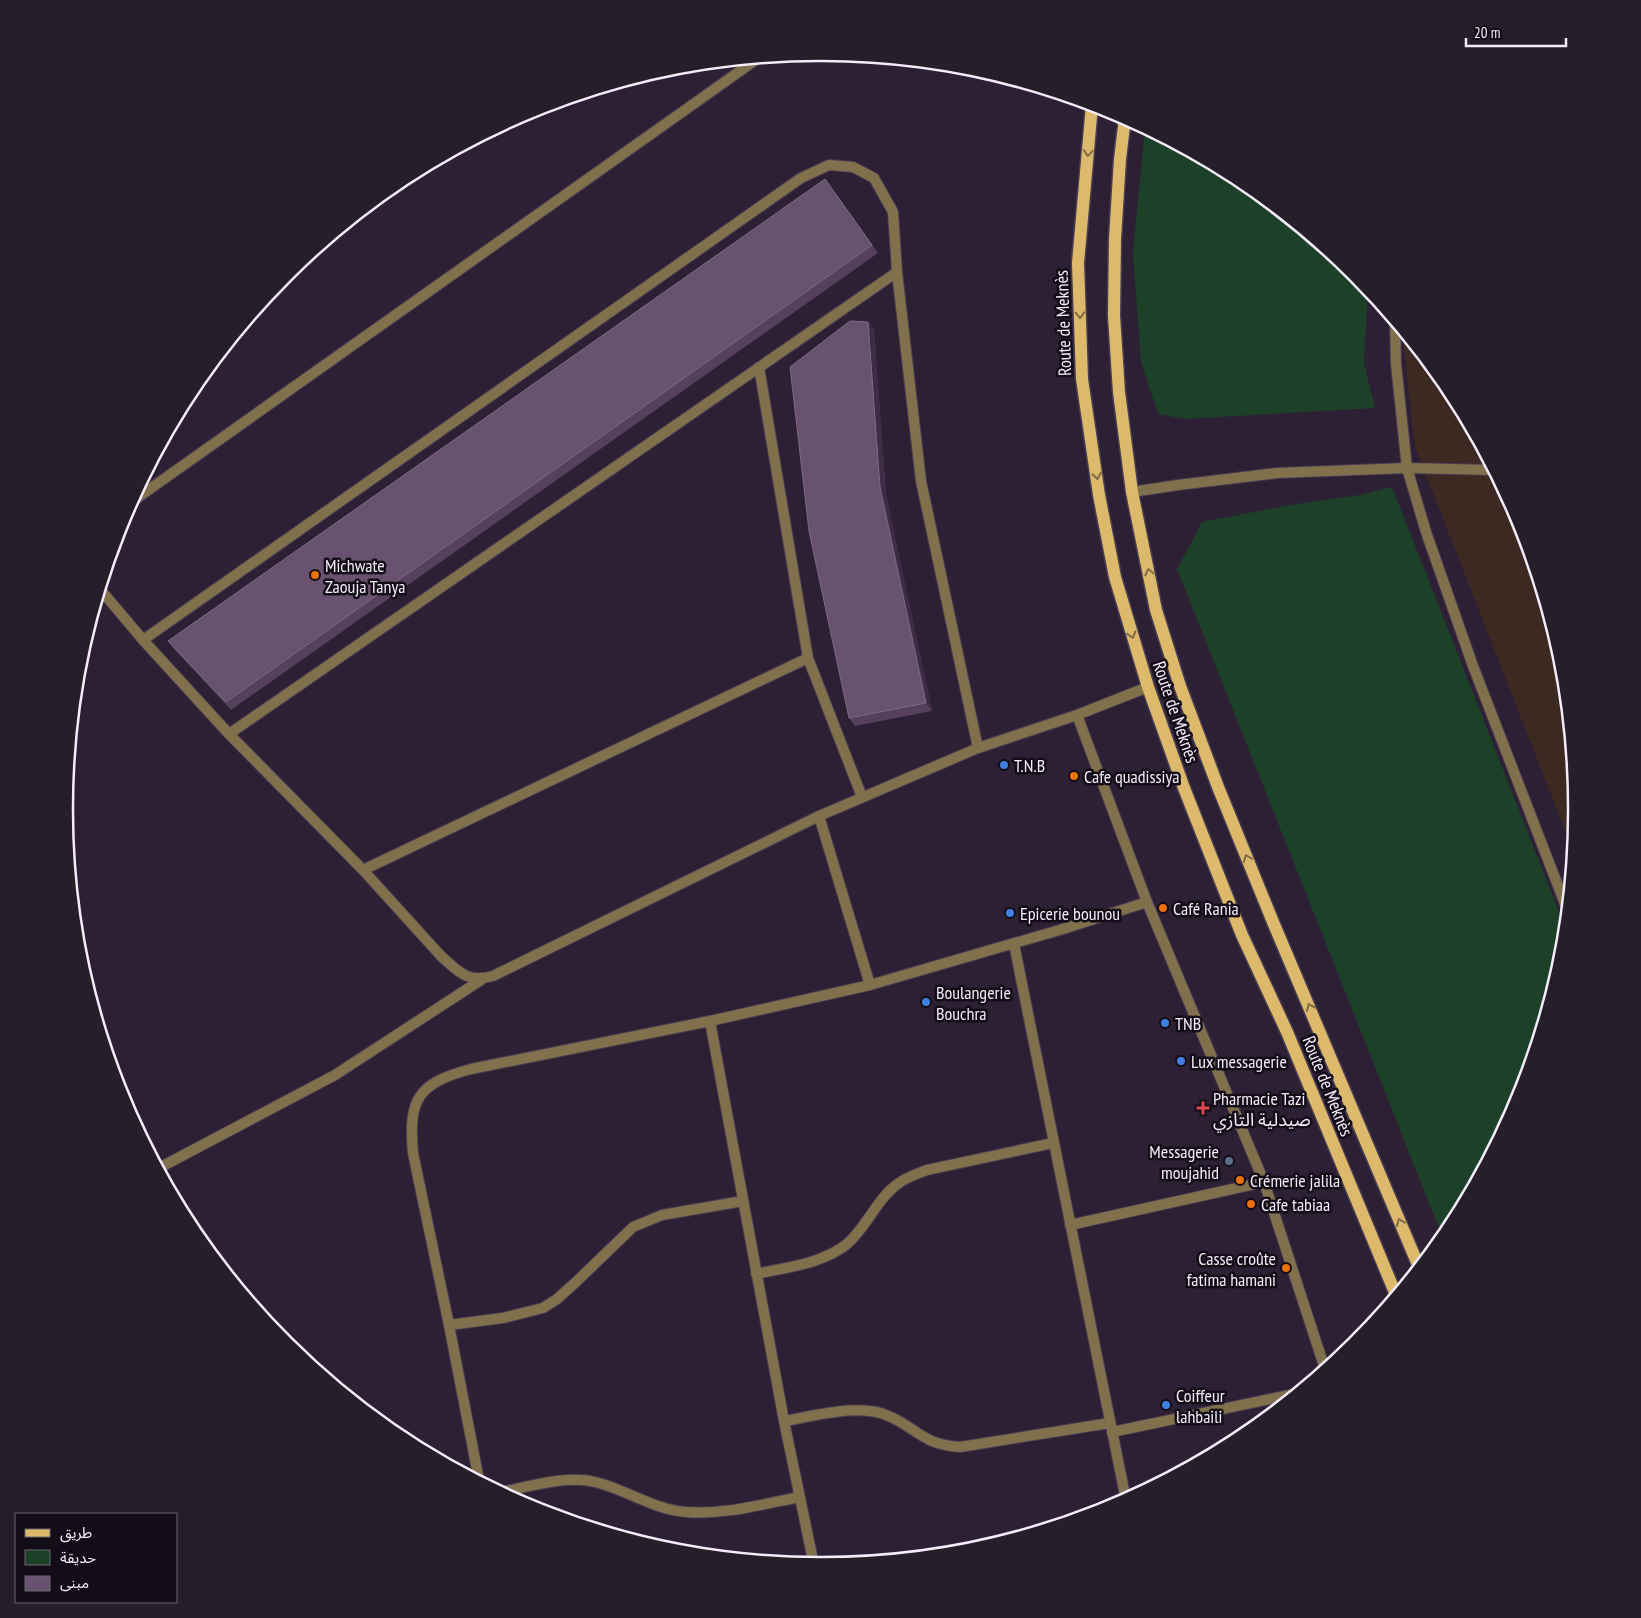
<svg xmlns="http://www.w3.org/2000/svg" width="1641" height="1618" font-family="'PT Sans Narrow','Noto Sans Arabic',sans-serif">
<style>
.industrial{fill:#3b2922}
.green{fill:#1d4128}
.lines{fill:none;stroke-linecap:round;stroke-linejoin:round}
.service-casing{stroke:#493d51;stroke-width:12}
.minor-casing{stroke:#493d51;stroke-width:12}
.primary-casing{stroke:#493d51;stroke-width:15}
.service{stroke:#81704c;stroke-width:10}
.minor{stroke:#81704c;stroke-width:10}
.primary{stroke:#ddb96c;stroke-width:12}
.wall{fill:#573f5e}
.shaded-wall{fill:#3f2b46}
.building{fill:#68526f;stroke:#7e6a84}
.oneway{stroke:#826c45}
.food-dot{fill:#e8710a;stroke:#120d16;stroke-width:2}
.shop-dot{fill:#3f7fe0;stroke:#120d16;stroke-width:2}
.health-dot{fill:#e0444e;stroke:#120d16;stroke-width:2}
.service-dot{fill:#5c6f8a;stroke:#120d16;stroke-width:2}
.labels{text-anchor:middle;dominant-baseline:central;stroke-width:5;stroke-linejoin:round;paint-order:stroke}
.street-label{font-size:18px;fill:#f4ecfa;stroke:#120d16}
.poi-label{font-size:18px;fill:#f4ecfa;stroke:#120d16;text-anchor:start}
.rim{fill:none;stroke:#f4ecfa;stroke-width:2.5}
</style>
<rect width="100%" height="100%" fill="#2d2035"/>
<path class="industrial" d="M1402 331 1450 389 1520 520 1563 662 1577 809 1573 851 1415 447Z"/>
<path class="green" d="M1145 129 1241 180 1356 274 1368 289 1364 363 1375 408 1184 419 1158 414 1141 362 1133 253Z
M1392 487 1565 927 1562 957 1519 1099 1449 1230 1443 1238 1177 569 1202 522 1290 505 1360 495Z"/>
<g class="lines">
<defs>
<path id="service" d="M1395 322 1396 364 1407 468 1426 532 1473 666 1567 909
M759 367 808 658 862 797
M1407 468 1493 470
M130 503 757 59
M100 589 143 640 229 734 363 870 441 956
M143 640 801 178 829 165 853 167 874 178 893 212 897 272 921 481 978 748
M229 734 897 272
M363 870 808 658"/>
<path id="minor" d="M1132 492 1178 485 1277 473 1407 468
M1077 715 1147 902 1264 1182 1325 1369
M819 816 870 985
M1014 944 1126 1500
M441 956C459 972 467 983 493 976L819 816 978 748 1077 715 1148 687
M710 1021 784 1421 814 1565
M159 1168 335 1075 481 980
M1070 1225 1264 1182
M756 1274C787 1267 822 1264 847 1244 867 1227 877 1198 899 1183 907 1177 917 1174 927 1170L1053 1143
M449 1325 503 1318 543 1308 557 1299 576 1282 633 1227 662 1215 743 1201
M784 1421C815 1416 862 1402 891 1417 920 1431 923 1444 960 1447L1110 1423
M1112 1432 1294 1394
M479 1480 449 1325 413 1153C408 1099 418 1083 471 1069L710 1021 870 985 1063 929 1147 902
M501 1492C533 1486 568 1474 599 1483 628 1491 656 1510 686 1512 724 1515 763 1504 800 1497"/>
<path id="primary" d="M1092 105 1078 263 1082 379 1099 495 1115 577 1148 687 1184 788 1242 935 1287 1032 1396 1295
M1125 118 1120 159 1115 239 1114 316 1119 392 1132 492 1156 610 1180 686 1218 787 1273 922 1419 1267"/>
</defs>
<use href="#service" class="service-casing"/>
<use href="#minor" class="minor-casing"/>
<use href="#primary" class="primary-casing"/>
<use href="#service" class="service"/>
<use href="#minor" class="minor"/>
<use href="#primary" class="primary"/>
</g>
<path class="wall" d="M825 179 878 253 231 710 174 649 168 641Z
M868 322 874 330 886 495 932 711 855 726 849 718Z"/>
<path class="shaded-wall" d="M868 322 874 330 886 495 932 711 926 703 880 487Z"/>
<path class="building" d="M825 179 872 245 226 702 168 641Z
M850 321 868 322 880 487 926 703 849 718 809 531 790 367Z"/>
<defs><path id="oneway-chevron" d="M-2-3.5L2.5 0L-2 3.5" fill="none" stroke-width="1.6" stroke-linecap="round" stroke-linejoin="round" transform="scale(1.25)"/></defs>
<g class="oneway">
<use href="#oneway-chevron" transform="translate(1088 153) rotate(95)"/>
<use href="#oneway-chevron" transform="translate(1080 315) rotate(88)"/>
<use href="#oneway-chevron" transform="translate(1097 476) rotate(81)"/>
<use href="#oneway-chevron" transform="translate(1149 572) rotate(-102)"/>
<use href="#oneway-chevron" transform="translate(1132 635) rotate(73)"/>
<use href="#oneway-chevron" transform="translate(1247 858) rotate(-112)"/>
<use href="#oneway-chevron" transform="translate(1310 1007) rotate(-113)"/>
<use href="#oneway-chevron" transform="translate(1400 1222) rotate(-113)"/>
</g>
<g class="food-dot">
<circle cx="315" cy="575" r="5"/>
<circle cx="1074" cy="776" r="5"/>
<circle cx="1163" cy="908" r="5"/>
<circle cx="1240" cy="1180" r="5"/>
<circle cx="1251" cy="1204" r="5"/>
<circle cx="1286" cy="1268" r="5"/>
</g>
<g class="shop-dot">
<circle cx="1004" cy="765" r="5"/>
<circle cx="1010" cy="913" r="5"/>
<circle cx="926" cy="1002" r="5"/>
<circle cx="1165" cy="1023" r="5"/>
<circle cx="1181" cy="1061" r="5"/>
<circle cx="1166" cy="1405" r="5"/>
</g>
<path class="health-dot" d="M1200.5 1100.5h5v5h5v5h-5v5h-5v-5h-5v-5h5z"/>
<circle class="service-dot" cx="1229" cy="1161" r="5"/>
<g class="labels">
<g class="street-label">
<text transform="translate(1063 323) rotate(-92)">Route de Meknès</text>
<text transform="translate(1176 712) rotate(71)">Route de Meknès</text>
<text transform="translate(1328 1086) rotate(68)">Route de Meknès</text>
</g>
<g class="poi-label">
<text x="325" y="565">Michwate<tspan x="325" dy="21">Zaouja Tanya</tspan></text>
<text x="1014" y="765">T.N.B</text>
<text x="1084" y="776">Cafe quadissiya</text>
<text x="1173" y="908">Café Rania</text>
<text x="1020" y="913">Epicerie bounou</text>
<text x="936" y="992">Boulangerie<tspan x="936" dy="21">Bouchra</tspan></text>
<text x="1175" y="1023">TNB</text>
<text x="1191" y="1061">Lux messagerie</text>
<text x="1213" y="1098">Pharmacie Tazi<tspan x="1213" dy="21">صيدلية التازي</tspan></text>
<text x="1219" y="1151" text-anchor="end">Messagerie<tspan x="1219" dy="21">moujahid</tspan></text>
<text x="1250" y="1180">Crémerie jalila</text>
<text x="1261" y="1204">Cafe tabiaa</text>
<text x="1276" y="1258" text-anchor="end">Casse croûte<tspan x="1276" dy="21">fatima hamani</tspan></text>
<text x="1176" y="1395">Coiffeur<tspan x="1176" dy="21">lahbaili</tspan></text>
</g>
</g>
<path d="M0 0H1641V1618H0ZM820 61H821A747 747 0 0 1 1568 808V810A747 747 0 0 1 821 1557H820A747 747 0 0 1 73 810V808A747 747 0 0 1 820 61Z" fill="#241f28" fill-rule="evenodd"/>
<path class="rim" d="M820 61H821A747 747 0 0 1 1568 808V810A747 747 0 0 1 821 1557H820A747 747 0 0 1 73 810V808A747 747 0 0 1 820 61Z"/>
<rect x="15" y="1513" width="162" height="90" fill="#120d16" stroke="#6c6671"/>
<rect x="25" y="1529" width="25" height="8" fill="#ddb96c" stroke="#6c6671"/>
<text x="60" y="1538" font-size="15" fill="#f4ecfa">طريق</text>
<rect x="25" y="1550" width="25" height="15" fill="#1d4128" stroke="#6c6671"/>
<text x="60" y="1563" font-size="15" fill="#f4ecfa">حديقة</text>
<rect x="25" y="1576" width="25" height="15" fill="#68526f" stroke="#6c6671"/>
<text x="60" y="1588" font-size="15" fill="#f4ecfa">مبنى</text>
<path d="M1466 38v8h100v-8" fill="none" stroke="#f4ecfa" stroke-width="2.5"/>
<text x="1474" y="38" font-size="15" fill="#f4ecfa" stroke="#120d16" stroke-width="4" paint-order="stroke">20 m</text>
</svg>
